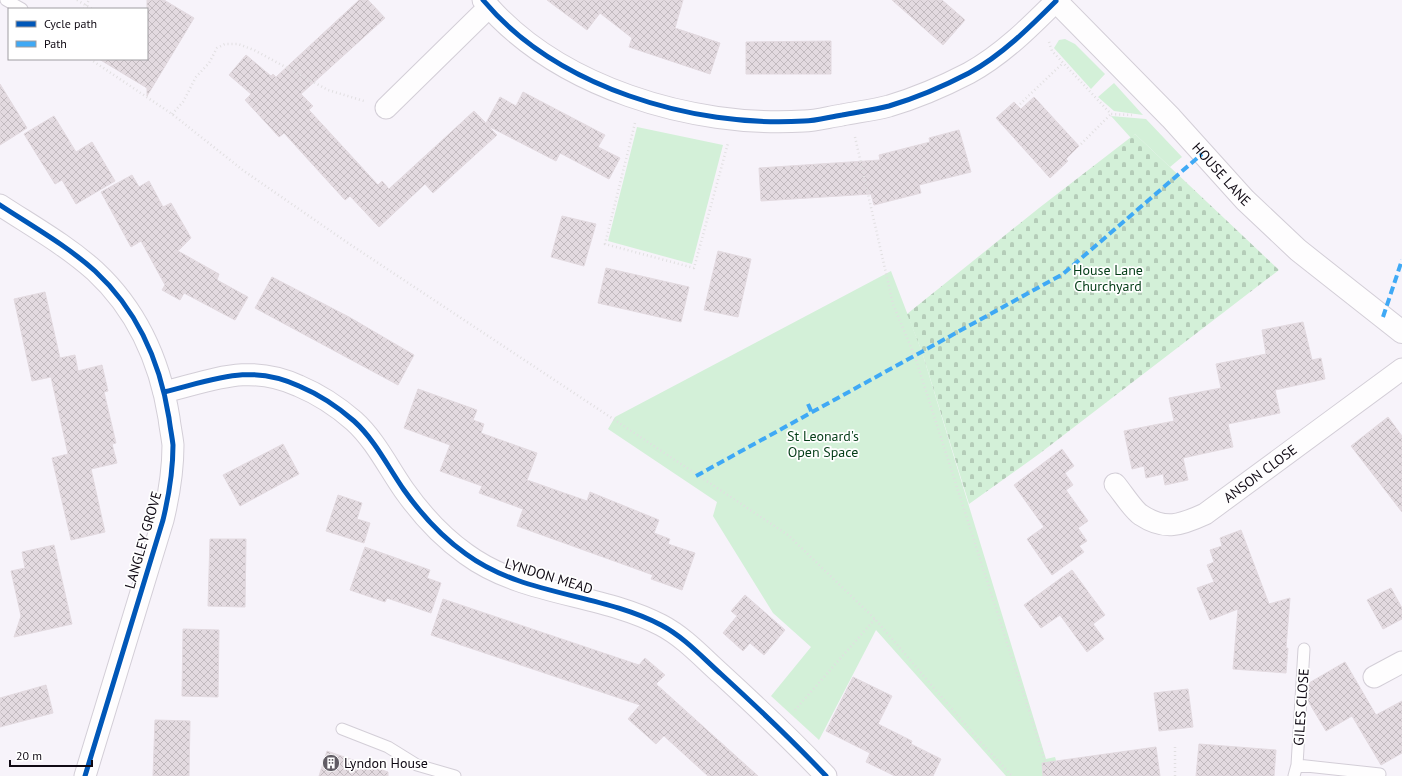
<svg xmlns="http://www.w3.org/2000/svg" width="1402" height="776" font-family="'PT Sans',sans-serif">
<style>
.green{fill:#d3f0d8}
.cemetery{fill:url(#cemetery-stones)}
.building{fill:url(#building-cross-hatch);stroke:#e3dae0}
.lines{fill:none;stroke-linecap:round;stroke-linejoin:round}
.service-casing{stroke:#d3ced7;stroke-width:13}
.minor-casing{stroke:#d3ced7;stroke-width:23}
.tertiary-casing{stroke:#d3ced7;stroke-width:24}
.path{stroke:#e1dfe1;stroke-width:2.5;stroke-dasharray:1 3;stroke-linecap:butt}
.service{stroke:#fefdfe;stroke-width:11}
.minor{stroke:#fefdfe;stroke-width:21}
.tertiary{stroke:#fefdfe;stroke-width:22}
.quiet{stroke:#3fa9f5;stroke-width:4;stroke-dasharray:8 4;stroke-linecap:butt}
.cycleway-casing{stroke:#fff;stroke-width:8}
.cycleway{stroke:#0057b8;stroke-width:5}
.labels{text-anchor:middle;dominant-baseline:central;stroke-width:3.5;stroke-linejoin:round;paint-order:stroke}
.street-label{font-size:14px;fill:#100a14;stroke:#fff}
.park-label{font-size:14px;fill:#043d17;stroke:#fff}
.poi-label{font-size:14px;fill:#100a14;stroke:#fff;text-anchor:start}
</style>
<defs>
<pattern id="cemetery-stones" width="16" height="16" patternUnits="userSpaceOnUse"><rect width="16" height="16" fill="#d3f0d8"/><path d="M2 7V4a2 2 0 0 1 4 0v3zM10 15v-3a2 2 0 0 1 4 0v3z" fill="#b4ccb8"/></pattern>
<pattern id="building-cross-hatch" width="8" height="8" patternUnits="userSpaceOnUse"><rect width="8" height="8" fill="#e3dae0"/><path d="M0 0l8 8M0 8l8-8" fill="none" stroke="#c2babf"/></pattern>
</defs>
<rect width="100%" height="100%" fill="#f7f3fa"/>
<path class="green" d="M1065 39 1075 44 1105 74 1091 89 1054 48 1059 40Z
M1114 83 1143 115 1114 111 1098 97Z
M1111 116 1146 119 1182 157 1170 167 1135 134 1131 138Z
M637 127 723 145 692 264 608 241Z
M891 271 922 352 1046 759 1055 757 1061 776H1006L876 630 819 740 771 696 811 647 773 613 713 516 717 502 608 429 615 417Z"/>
<path class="cemetery" d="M1135 134 1279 270 1039 454 969 504 922 352 907 314 1039 208Z"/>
<path class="building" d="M147 0H164L194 18 147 96V88L99 59H147Z
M359 0H368L385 18 301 94 313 106 309 110 378 185 382 181 389 189 474 111 486 123 500 97 516 106 523 92 605 135 598 147 620 158 609 179 560 153 556 161 488 126 497 135 433 193 425 184 379 227 350 196 345 200 284 133 279 137 245 100 251 94 229 75 246 55 271 76 273 74 276 77Z
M547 0H683L675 28 720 43 710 74 629 47 632 38 600 13 587 30Z
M892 0H942L965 20 943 45Z
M831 41V74H746V42Z
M0 84 27 128 0 145Z
M1034 97 1079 146 1066 159 1068 161 1050 178 996 118 1014 102 1021 109Z
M54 116 76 152 92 142 115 181 76 204 62 180 55 184 24 134Z
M959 130 971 172 919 185 921 193 874 205 871 194 761 201 759 168 880 160 879 155 930 142 929 138Z
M132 175 139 187 149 181 163 207 171 203 191 238 178 251 219 274 217 280 248 297 235 320 184 293 180 300 162 290 165 285 141 241 131 247 101 192Z
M562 216 596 224 584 266 551 257Z
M718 251 751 259 738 317 704 310Z
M606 268 689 287 681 322 598 303Z
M272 277 349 317 414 355 398 385 255 308Z
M45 292 60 358 75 355 78 371 102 365 108 391 104 392 116 443 112 444 117 463 91 469 105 532 71 540 52 458 68 454 51 377 32 381 14 299Z
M1303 322 1312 360 1321 358 1325 379 1275 390 1280 413 1228 424 1233 447 1183 458 1188 480 1165 485 1163 474 1146 478 1144 466 1132 469 1124 431 1174 421 1169 398 1221 388 1216 364 1266 354 1262 330Z
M418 389 477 410 473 420 484 424 481 433 537 453 527 480 587 501 590 492 659 520 654 533 670 539 668 544 695 553 682 590 651 579 653 575 517 526 523 509 479 493 482 486 440 471 450 445 404 428Z
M1388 417 1402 436V512L1351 446Z
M283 444 299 474 240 506 223 475Z
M1062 449 1074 466 1065 473 1073 485 1066 490 1088 521 1078 528 1087 541 1079 546 1084 552 1052 575 1027 539 1044 527 1014 485Z
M338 495 362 503 357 519 370 523 364 543 326 531Z
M1241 530 1269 604 1290 598 1286 648H1288L1286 673 1233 669 1238 609 1210 620 1197 588 1214 582 1207 565 1214 562 1210 550 1222 546 1220 538Z
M210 539H246L245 607 208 606Z
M54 545 72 624 14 637 21 616 11 571 25 568 22 552Z
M365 547 430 570 427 578 441 583 431 613 387 598 385 602 350 590Z
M1072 570 1105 615 1093 624 1104 639 1087 652 1060 615 1041 628 1024 605Z
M1391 588 1402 608V619L1383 629 1367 600Z
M745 595 785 630 764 655 750 643 743 651 723 633 737 616 731 611Z
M443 599 639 665 645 658 665 675 656 684 758 776H708L664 736 656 744 628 719 640 705 431 635Z
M183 629 219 630 218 697 182 696Z
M1345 662 1376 715 1402 701V753L1381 765 1352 716 1326 731 1308 701 1309 683Z
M853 677 892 696 878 724 912 741 911 744 941 759 933 776H895L866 762 870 753 826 731Z
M46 685 53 713 0 727V698Z
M1188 689 1193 727 1159 731 1154 693Z
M155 720 190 721 189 776H153Z
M1199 744 1276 750 1274 776H1196Z
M1156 747 1160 776H1043L1042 763Z
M327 751 388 772V776H319Z"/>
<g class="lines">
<defs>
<path id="service" d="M6 0 22 9
M342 729 388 747 417 765 455 776
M1297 765 1380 774
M1294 776 1297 765 1304 649"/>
<g id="minor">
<path d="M483 0C556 87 692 128 804 121 816 121 829 117 842 115 857 112 874 110 889 106 916 98 944 86 969 73 1002 55 1030 27 1056 1"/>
<path d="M386 108 489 7"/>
<path d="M0 205C32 226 66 245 95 271 137 310 160 362 169 418 170 427 172 436 173 445 173 471 169 495 163 520L85 776"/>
<path d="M164 392C214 380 249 363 299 386 318 394 338 407 354 421 375 440 388 467 404 490 421 514 442 537 466 554 523 596 600 593 661 625 684 637 702 657 721 674 757 707 792 740 826 776"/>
<path id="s1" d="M1115 484C1122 492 1133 510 1141 515 1165 531 1181 525 1205 514L1402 369"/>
<path d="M1374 677 1402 662"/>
</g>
<g id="tertiary">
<path id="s2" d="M1055 0 1171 118 1245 200 1298 250 1402 332"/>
</g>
</defs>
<use href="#service" class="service-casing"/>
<use href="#minor" class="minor-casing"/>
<use href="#tertiary" class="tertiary-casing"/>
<path class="path" d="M77 0 92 9
M84 9 89 0
M1049 42 1052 51 1111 114 1132 115
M90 59 172 114 244 171 348 243 788 535 875 619 975 736 1012 776
M1020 104 1063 63
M172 114 183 102 196 77 209 63 217 48 225 44H238L254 50 328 90 364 101
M635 123 605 244 694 268 728 143
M855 137 893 304 915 357 1050 776
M1081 144 1111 114
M795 710 875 619
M1175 776V744"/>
<use href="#service" class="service"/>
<use href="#minor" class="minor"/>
<use href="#tertiary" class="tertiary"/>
<path class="quiet" d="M1383 317 1402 260
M808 404 812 413
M696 476 1063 274 1202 154"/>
<defs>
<path id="cycleway" d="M483 0C556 87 692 128 804 121 816 121 829 117 842 115 857 112 874 110 889 106 916 98 944 86 969 73 1002 55 1030 27 1056 1
M0 205C32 226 66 245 95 271 137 310 160 362 169 418 170 427 172 436 173 445 173 471 169 495 163 520L85 776
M164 392C214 380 249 363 299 386 318 394 338 407 354 421 375 440 388 467 404 490 421 514 442 537 466 554 523 596 600 593 661 625 684 637 702 657 721 674 757 707 792 740 826 776"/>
</defs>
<use href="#cycleway" class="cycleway-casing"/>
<use href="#cycleway" class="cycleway"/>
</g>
<defs>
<symbol id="building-disc" viewBox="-11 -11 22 22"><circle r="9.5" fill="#615c64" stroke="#fff"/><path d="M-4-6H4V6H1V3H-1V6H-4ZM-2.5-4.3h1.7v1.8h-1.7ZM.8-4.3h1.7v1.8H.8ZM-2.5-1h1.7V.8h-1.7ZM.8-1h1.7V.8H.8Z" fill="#fff"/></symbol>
</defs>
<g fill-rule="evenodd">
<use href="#building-disc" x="321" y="753" width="20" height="20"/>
</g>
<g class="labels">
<g class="street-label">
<text stroke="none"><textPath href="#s2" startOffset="241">HOUSE LANE</textPath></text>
<text stroke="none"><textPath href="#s1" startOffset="177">ANSON CLOSE</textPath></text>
<text transform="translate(143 540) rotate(-74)">LANGLEY GROVE</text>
<text transform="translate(549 576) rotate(17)">LYNDON MEAD</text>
<text transform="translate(1301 707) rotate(-86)">GILES CLOSE</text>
</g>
<g class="park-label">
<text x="1108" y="270">House Lane<tspan x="1108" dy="16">Churchyard</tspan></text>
<text x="823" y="436">St Leonard's<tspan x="823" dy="16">Open Space</tspan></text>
</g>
<g class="poi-label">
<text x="344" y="763">Lyndon House</text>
</g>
</g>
<rect x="8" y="8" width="140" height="52" fill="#ffffff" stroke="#9f9da1"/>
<rect x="16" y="21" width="20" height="6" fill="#0057b8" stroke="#9f9da1"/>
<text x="44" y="28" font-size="12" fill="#100a14">Cycle path</text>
<rect x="16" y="41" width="20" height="6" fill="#3fa9f5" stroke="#9f9da1"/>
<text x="44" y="48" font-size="12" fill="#100a14">Path</text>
<path d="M10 760v6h82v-6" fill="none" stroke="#100a14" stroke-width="2"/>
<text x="16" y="760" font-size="12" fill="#100a14" stroke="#ffffff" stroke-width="3" paint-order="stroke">20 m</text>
</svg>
